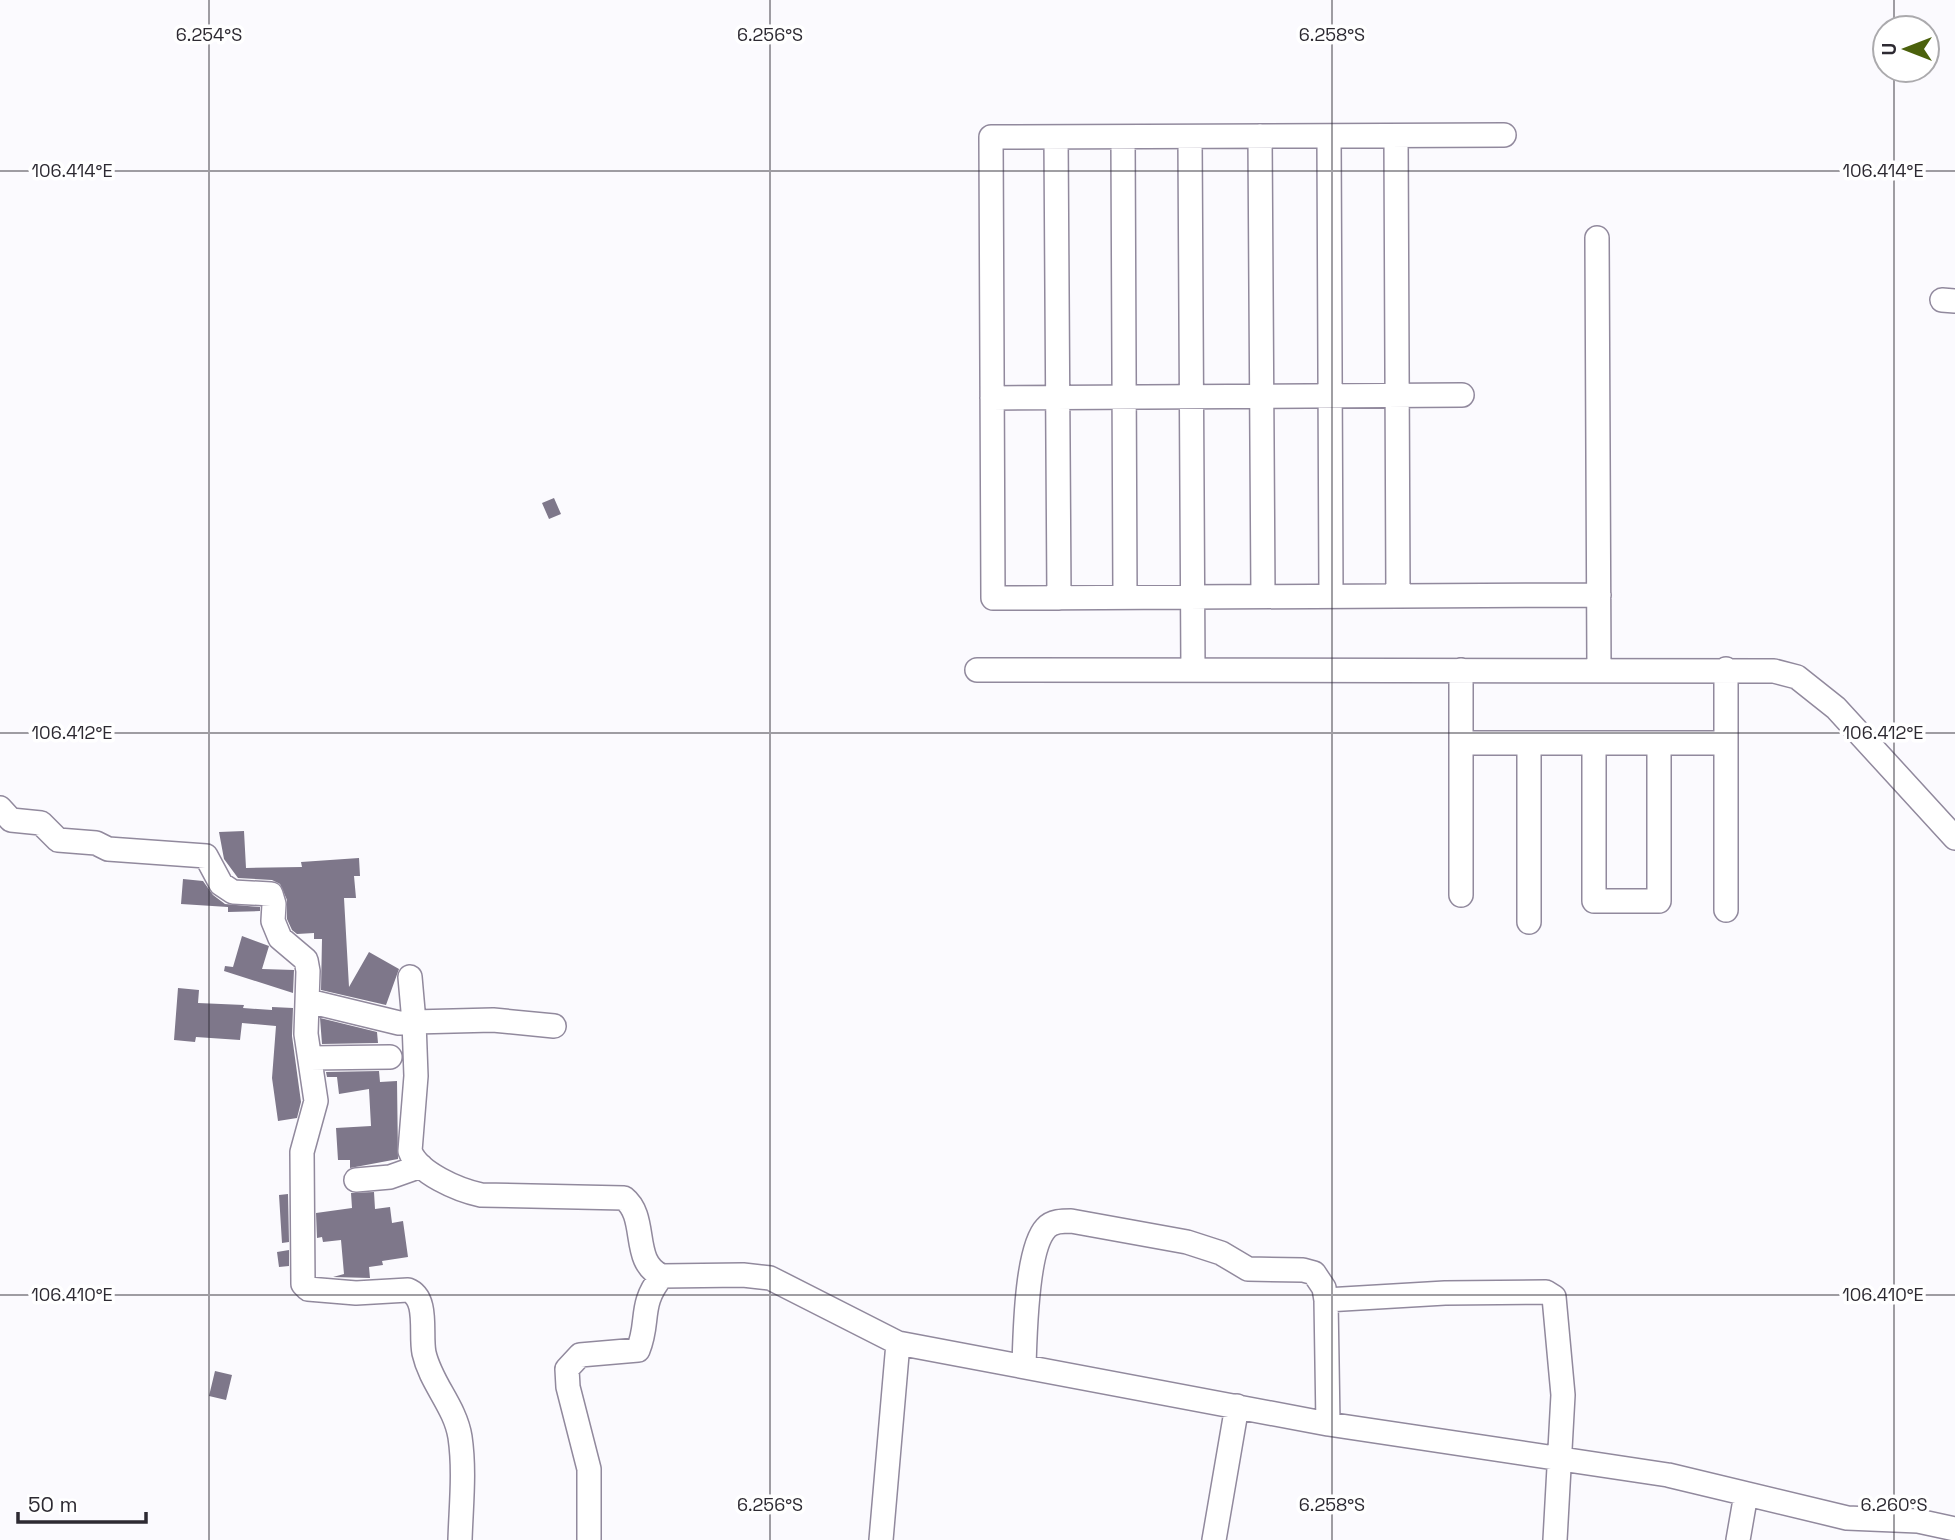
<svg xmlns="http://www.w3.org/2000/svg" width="1955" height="1540" font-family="'Space Grotesk',sans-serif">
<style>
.building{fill:#7e778a}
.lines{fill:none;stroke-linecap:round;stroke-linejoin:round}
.minor-casing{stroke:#91899d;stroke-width:26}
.minor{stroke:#fff;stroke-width:23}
.ticks{fill:none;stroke:#2d2a32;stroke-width:2;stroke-opacity:0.45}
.ticks-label{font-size:18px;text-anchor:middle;fill:#2d2a32;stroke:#fff;stroke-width:7;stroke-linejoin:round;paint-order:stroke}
</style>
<rect width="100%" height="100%" fill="#fbfafe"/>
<path class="building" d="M554 498 561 514 549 519 542 503Z
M244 831 246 868 302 867 301 862 359 858 360 876H354L356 898H344L349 987 369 952 399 969 386 1005 321 990 322 939H314V933L297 934 292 930 287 919V900L280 884 272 880 238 878 224 859 219 832Z
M183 879 203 881 213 895 225 904 260 907V911L228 912V907L181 904Z
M242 936 269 946 262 969 294 970 293 993 224 971 225 966 233 967Z
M178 988 199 990 198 1003 244 1005 243 1008 272 1010V1007L293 1008 292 1036 301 1102 297 1118 278 1121 272 1078 276 1026 242 1023 240 1040 196 1037 195 1042 174 1040Z
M320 1018 377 1032 378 1043 322 1044Z
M379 1071 380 1082 397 1081 398 1159 350 1168V1160H338L336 1128 371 1126 369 1089 339 1094 337 1077H327L326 1072Z
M374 1192 375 1209 390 1207 392 1223 403 1221 408 1257 382 1261 383 1265 369 1267 370 1278 333 1277 344 1274 341 1240 323 1242 322 1237 317 1238 316 1213 352 1208 351 1193Z
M288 1194 289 1242 282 1243 279 1195Z
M289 1250V1266L279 1267 277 1252Z
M215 1371 232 1375 226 1400 209 1396Z"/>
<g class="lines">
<defs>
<path id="minor" d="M1504 135 991 137 993 598 1599 595
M1260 136 1263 596
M1329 136 1331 596
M1396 136 1398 596
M1056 137 1059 598
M1123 137 1125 597
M1190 137 1193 670
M1597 238 1599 669
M1942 300 1955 301
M992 398 1462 395
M1726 669V910
M977 670 1774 671 1797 677 1836 708 1955 838
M1461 670V895
M1461 743H1726
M1529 743V922
M1594 743V901H1659V743
M0 808 11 820 41 823 58 840 96 843 108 849 206 856 221 884 233 892 271 894 274 904 273 921 280 938 306 960 308 971 306 1034 316 1101 302 1152 303 1284 308 1289 356 1293 408 1290C429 1298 420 1334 424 1353 431 1384 455 1406 460 1437 465 1471 461 1506 460 1540
M410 977 414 1022 493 1020 554 1026
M308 1001 399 1023 414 1022 416 1076 410 1151C418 1173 458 1190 481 1195L624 1198C649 1218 630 1262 662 1276L743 1275 770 1278 898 1343 1328 1424 1668 1475 1847 1518 1918 1521 1955 1529
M310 1058 390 1057
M356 1180 390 1177 421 1166
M1326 1300 1445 1293 1546 1292 1554 1297 1563 1395 1555 1540
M1024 1366C1025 1337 1026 1249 1046 1228 1052 1221 1063 1221 1071 1221L1187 1242 1221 1253 1248 1269 1303 1270 1314 1273 1324 1288 1326 1300 1328 1424
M589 1540V1469L568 1387 567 1369 580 1355 638 1350C650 1321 638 1305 662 1276
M881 1540 898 1343
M1214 1540 1237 1406
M1738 1540 1746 1494"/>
</defs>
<use href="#minor" class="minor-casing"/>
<use href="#minor" class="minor"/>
</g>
<path class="ticks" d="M209 0V1540M770 0V1540M1332 0V1540M1894 0V28M1894 70V1540M0 171H1955M0 733H1955M0 1295H1955"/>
<g class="ticks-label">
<text x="209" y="41">6.254°S</text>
<text x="770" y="41">6.256°S</text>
<text x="1332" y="41">6.258°S</text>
<text x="1883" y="177">106.414°E</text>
<text x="72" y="177">106.414°E</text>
<text x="1883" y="739">106.412°E</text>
<text x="72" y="739">106.412°E</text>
<text x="1883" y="1301">106.410°E</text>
<text x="72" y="1301">106.410°E</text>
<text x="770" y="1511">6.256°S</text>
<text x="1332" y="1511">6.258°S</text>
<text x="1894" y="1511">6.260°S</text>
</g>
<g transform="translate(1906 49) rotate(270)"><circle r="33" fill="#ffffff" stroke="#abaaad" stroke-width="2"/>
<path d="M0-5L12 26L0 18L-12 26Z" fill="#4b610c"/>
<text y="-10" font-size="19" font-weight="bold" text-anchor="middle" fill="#2d2a32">U</text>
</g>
<path d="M18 1512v10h128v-10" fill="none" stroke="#2d2a32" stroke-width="3.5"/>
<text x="28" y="1512" font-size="21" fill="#2d2a32" stroke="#ffffff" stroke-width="5" paint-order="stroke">50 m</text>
</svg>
